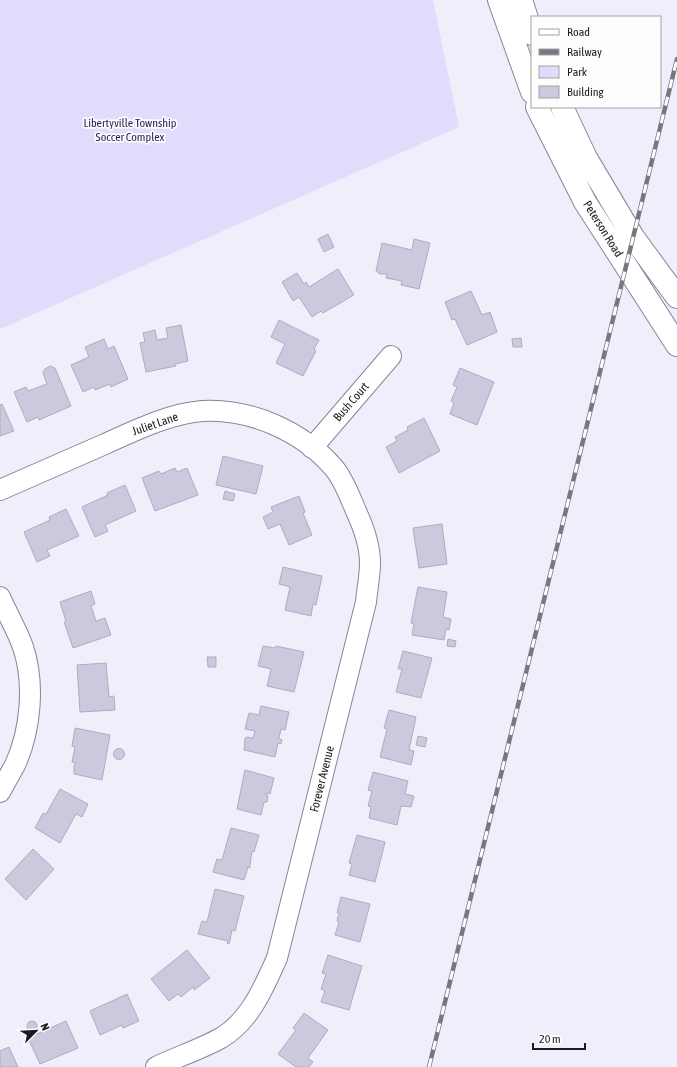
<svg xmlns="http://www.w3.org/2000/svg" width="677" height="1067" font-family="'Asap Condensed',sans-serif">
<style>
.green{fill:#e1dbfc}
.building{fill:#ccc8dd;stroke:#afabc0}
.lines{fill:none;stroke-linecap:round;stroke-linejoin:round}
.minor-casing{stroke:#888599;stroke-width:22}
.major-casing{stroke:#888599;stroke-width:24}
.minor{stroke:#fff;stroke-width:20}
.major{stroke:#fff;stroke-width:22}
.rail-casing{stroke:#787781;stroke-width:4.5}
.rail{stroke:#fdfdfd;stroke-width:3;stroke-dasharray:9;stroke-linecap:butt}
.labels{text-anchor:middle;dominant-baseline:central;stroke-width:3.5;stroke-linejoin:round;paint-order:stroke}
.park-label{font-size:12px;fill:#2f195b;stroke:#fdfdfd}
.street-label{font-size:12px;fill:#1b1a22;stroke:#fdfdfd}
</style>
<rect width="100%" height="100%" fill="#f0eefb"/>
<path class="green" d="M0 0H433L459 127 0 329Z"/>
<path class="building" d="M328 234 334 247 324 252 318 239Z
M414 239 430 243 419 289 401 285 402 281 386 278 387 274H380L376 271 382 243 412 250Z
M338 269 354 295 323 313 321 311 312 317 299 297 293 301 282 282 297 273 304 284 306 282 309 287Z
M471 291 482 315 490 312 497 332 467 345 455 319 452 320 445 302Z
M279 320 319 340 314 349 316 351 303 376 276 363 285 344 271 337Z
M181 325 188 361 175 364 176 366 146 372 140 343 145 342 143 333 155 330 157 340 168 338 166 328Z
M521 338 522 347H513L512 339Z
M104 339 108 349 114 346 128 379 111 387 110 384 95 390 94 387 83 392 71 365 89 357 85 347Z
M50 366 55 368 71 406 39 420 38 417 27 422 14 392 26 387 28 391 47 384 43 373 45 369Z
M460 368 494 382 477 425 450 414 454 403 451 401 457 387 453 385Z
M2 404 14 431 0 436V405Z
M424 418 440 451 399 473 386 447 397 441 395 437 408 430 407 427Z
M223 456 263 466 256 494 216 485Z
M175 468 177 472 187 468 198 495 155 511 142 478 159 471 161 474Z
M125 485 136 511 105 525 108 531 95 537 82 507 108 495 107 493Z
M225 491 235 494 233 501 223 499Z
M299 496 305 512 303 513 312 535 289 545 280 524 268 529 263 517 273 512 271 507Z
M66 509 79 536 47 550 50 556 37 562 24 532 50 520 49 517Z
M442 524 447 564 419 568 413 528Z
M283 567 322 576 316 605 313 604 311 616 285 610 290 587 279 584Z
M418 587 447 592 443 617 451 619 449 630 446 629 444 640 412 635 414 624 411 623Z
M91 591 95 604 91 606 96 621 105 618 111 635 73 648 64 622 66 621 60 602Z
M448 639 456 641 455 647 447 646Z
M263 646 275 648 276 646 304 652 294 692 267 686 271 669 258 666Z
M403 651 432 658 421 698 396 692 402 669H398Z
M207 657H216V667H208Z
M106 663 109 697 114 696 115 710 80 712 77 665Z
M261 706 289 712 285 730 281 729 279 738 282 740 281 744 278 743 275 757 244 750 245 738 247 737 253 738 255 731 245 729 249 713 259 715Z
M389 710 416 717 409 750 414 751 411 765 380 757 387 729 384 728Z
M75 728 110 735 102 780 74 774V765L76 763 72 762 75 747 72 746Z
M418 736 427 738 425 747 416 745Z
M113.5 754a5.5 5.5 0 1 1 11 0a5.5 5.5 0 1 1-11 0Z
M245 770 274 778 270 794 266 793V795L268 796 267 802H264L261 815 237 809Z
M373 772 408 781 405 794 414 796 411 807 401 806 397 825 369 818 371 807 368 806 372 791 368 790Z
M60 789 88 804 82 817 76 814 60 843 35 828 43 813 46 814Z
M231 828 259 835 254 852 252 851 250 865V868L248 867 244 880 213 872 217 859 222 860Z
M357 835 385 842 375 882 349 875 352 864 349 863Z
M33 849 54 869 26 900 5 879Z
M215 889 244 896 235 931 232 930 229 944 227 943 228 941 198 934 202 921 207 922Z
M341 897 370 904 360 942 335 935 339 922 337 921 338 916 341 914 337 913Z
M187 950 210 978 194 990 193 987 181 997 178 994 169 1001 151 979Z
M328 955 362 966 349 1010 321 1002 325 991 321 989 326 974 322 973Z
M127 994 139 1021 123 1028 122 1025 100 1035 90 1011Z
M304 1013 328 1030 308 1058 313 1062 309 1067H296L278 1054 296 1030 293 1028Z
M66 1021 78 1048 40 1064 28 1038Z
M27 1026a5 5 0 1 1 10 0a5 5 0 1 1-10 0Z
M9 1047 18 1067H0V1051Z"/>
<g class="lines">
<defs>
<path id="minor" d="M312 448 391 356
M0 490C35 475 70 459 105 444 136 430 168 414 202 411 251 408 303 432 334 468 344 480 350 497 356 511 363 526 370 546 370 563 370 576 367 590 366 602L277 958C264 987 250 1021 221 1038 201 1049 177 1057 156 1067
M0 597C7 613 17 630 23 647 35 683 31 730 15 765 10 774 5 783 0 792"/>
<path id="major" d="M499 0 532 92
M521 0 532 34
M537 107 585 202 677 345
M562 107 586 158 633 237 677 297"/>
</defs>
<use href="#minor" class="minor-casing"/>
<use href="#major" class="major-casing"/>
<use href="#minor" class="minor"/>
<use href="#major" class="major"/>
<defs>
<path id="rail" d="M429 1067 677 59"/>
</defs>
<use href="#rail" class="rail-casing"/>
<use href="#rail" class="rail"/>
</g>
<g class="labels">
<g class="park-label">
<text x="130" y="123">Libertyville Township<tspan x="130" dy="14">Soccer Complex</tspan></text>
</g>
<g class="street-label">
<text transform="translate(603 229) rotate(58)">Peterson Road</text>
<text transform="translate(351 402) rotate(-49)">Bush Court</text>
<text transform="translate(155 424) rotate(-19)">Juliet Lane</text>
<text transform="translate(322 779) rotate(-76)">Forever Avenue</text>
</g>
</g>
<rect x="531" y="16" width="130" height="92" fill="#fdfdfd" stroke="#a3a2a5"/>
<rect x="539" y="29" width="20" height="6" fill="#ffffff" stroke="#a3a2a5"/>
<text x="567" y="36" font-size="12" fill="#1b1a22">Road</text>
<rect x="539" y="49" width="20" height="6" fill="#787781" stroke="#a3a2a5"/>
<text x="567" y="56" font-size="12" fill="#1b1a22">Railway</text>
<rect x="539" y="66" width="20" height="12" fill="#e1dbfc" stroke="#a3a2a5"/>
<text x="567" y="76" font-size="12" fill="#1b1a22">Park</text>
<rect x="539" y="86" width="20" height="12" fill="#ccc8dd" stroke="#a3a2a5"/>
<text x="567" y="96" font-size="12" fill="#1b1a22">Building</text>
<g transform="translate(36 1031) rotate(66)" stroke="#fdfdfd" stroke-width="3" paint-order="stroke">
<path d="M0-3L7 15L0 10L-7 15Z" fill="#1b1a22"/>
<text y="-6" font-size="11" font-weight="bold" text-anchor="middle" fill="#1b1a22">N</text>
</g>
<path d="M533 1043v6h52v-6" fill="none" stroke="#1b1a22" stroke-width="2"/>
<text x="539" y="1043" font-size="12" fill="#1b1a22" stroke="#fdfdfd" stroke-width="3" paint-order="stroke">20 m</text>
</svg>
